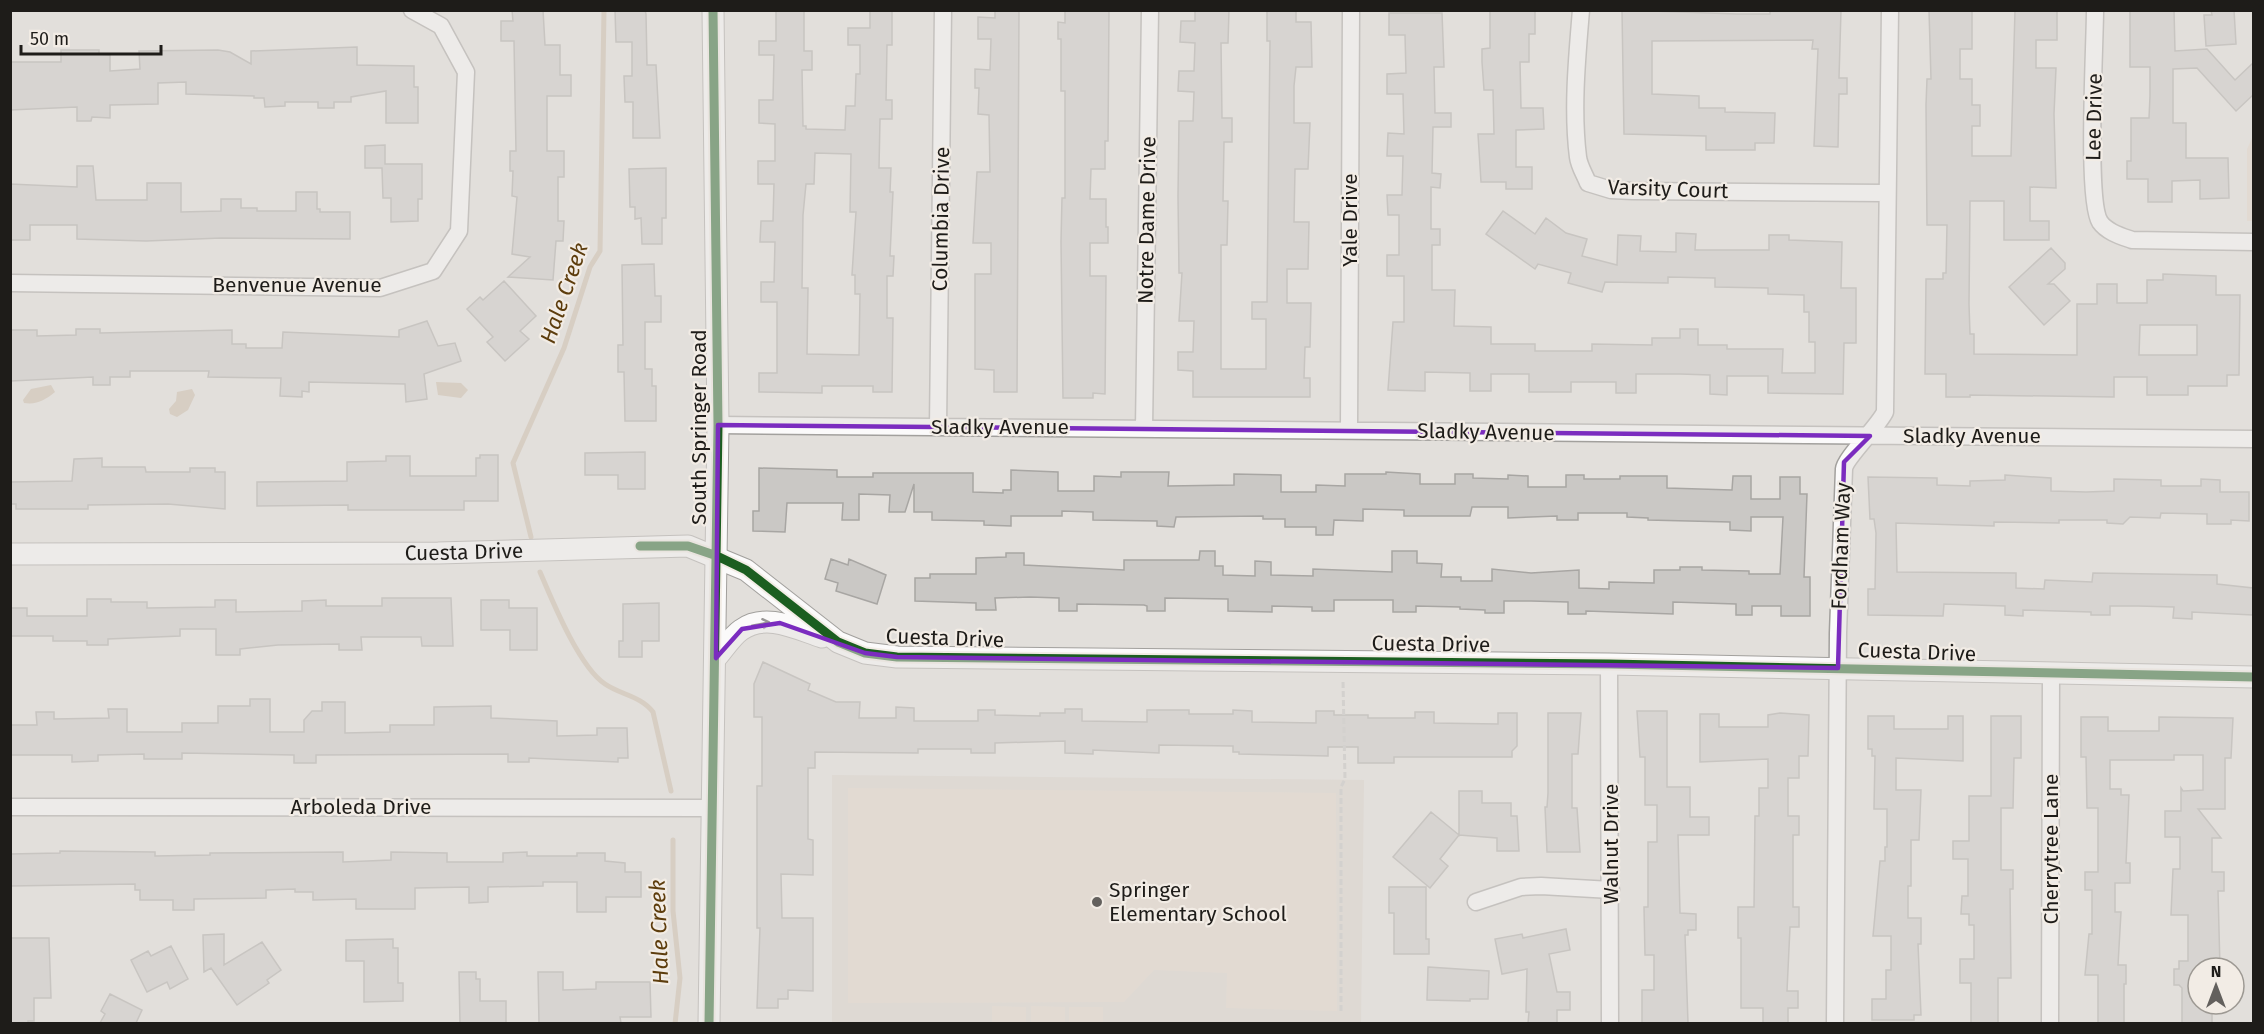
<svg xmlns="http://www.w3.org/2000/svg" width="2264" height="1034" font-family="'Fira Sans',sans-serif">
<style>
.built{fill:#d9d2ca}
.green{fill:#e3d6c8}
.water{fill:#cabaa6}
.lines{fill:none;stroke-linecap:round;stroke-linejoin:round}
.stream{stroke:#cabaa6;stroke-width:5}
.building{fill:#cac8c5;stroke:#a8a6a3;stroke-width:1.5;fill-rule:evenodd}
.minor-casing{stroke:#a2a09d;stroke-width:19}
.tertiary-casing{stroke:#a2a09d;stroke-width:23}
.path{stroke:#c2c0bf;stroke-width:3;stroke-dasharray:6 3;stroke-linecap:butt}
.minor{stroke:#fbfafa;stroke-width:16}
.tertiary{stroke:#fbfafa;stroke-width:21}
.cycleway-casing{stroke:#f2ece5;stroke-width:13}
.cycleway{stroke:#1b5e20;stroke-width:9}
.oneway{stroke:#989695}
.marked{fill:none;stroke:#7b2cbf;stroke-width:4.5;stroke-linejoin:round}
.poi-dot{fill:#63605d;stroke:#f2ece5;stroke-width:2}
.labels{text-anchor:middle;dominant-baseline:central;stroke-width:4.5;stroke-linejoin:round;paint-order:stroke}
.street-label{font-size:21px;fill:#1e1c19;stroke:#f2ece5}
.poi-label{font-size:21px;fill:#1e1c19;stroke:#f2ece5;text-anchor:start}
.water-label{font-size:22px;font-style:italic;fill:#5d3d0d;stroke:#f2ece5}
</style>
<rect width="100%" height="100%" fill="#e2dfdb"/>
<path class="built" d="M832 775 1364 780 1361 1023 832 1024Z"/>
<path class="green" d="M2253 136V221H2247V149Z
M848 788 1336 793 1337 1011 1226 1008 1227 973 1154 970 1124 1002 848 1003Z
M992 1006 1026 1007V1023H992Z
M1031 1006 1065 1007V1023H1031Z
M1069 1007H1103V1023H1069Z"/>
<path class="water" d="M436 382 461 383 468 390 461 398 438 395Z
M51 385 55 392C45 400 37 405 24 403L23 400 31 389Z
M192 389 195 395 188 410 177 417 170 414 169 409 176 401 177 392Z"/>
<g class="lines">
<path class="stream" d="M531 537 513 463 564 348 590 267 600 251 604 10
M540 572C552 600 579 667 605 684 621 695 641 696 653 712L671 791
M673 840V911L680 978 675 1024"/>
</g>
<path class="building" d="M512 10H543L545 45H560V75H571V96H547V151H564V177H558V221H564L563 241H556L553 280 508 277 530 257 512 254 517 197 512 196 513 171H510V151H516L514 41H501V21H513Z
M615 10H645L646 14 647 65H656L660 138H633V102H625L624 76H632V42H616Z
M776 10H804V51H812V70H802L803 126H806V129L845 130 846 106H855L856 74H860V45H848V28H870V10H892V45H887L886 100H892V119H880L879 168H891L890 192H893L890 256H894L893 276H887V318H893L892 392H873V386H822V393L759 392V373H777V302H761V282H774L775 242H760L761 221H773L774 184H758V161H775V124L759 123V100H773L774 55H759V41H776ZM815 153 851 154 850 212H856L852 275H855V294H860L859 355 807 354 808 288H802L803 215 806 184H814Z
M995 10H1019L1017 392H994V370L975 369V274H991V243H973L977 172H990L989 115 978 114 979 88H975V69L990 70 991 39H978V17L995 18Z
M1065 10H1109L1108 141H1105V169H1091L1090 199H1106V227H1108V243H1090V276H1106L1105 394 1093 393V398H1063L1061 242 1062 198H1065V91H1061V39H1058V22L1065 23Z
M1195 10H1229L1228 43H1221L1222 118H1232V142H1224L1223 201H1228L1227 245H1221V369H1266V319H1252V302H1267L1270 41H1267V10H1296V22H1311L1312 67H1296L1294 86V123H1310L1308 169H1295L1294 222H1309L1308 269H1287V303H1311L1310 347H1305L1304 378H1310V397H1193V371L1178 370V352H1193L1194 321H1179L1182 273H1179L1178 196 1179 121H1193L1194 92 1178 91 1179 71H1194L1195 43 1180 42 1181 21H1195Z
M1490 10H1535V34H1529V62H1520L1521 108H1543L1544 129 1516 130V167H1532V189H1506V182H1481L1478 134H1494L1493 90H1484L1482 62V49L1490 48Z
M1622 10 1737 14H1770V10H1841L1839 78H1847V94H1839L1838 147 1814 146 1818 49H1812L1813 40 1652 41V94L1699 96V108H1725V112L1775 113 1774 143H1755V150H1706V136L1624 134Z
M1929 10H1972V49H1960V79H1972V105H1980V126H1972V156H2011L2015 10H2057V40H2036V68H2056L2054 114 2056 188 2030 187V221H2049V240H2004V201H1970L1969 304 1970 334H1974V354L2077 355V304H2097V284H2117V303H2147V280H2163V274L2216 276V295H2240L2239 375H2227V386H2188V395H2147V377H2114V397L1970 395V397H1946V374H1925L1926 279H1943V273H1946L1947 225H1927L1926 105 1927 79H1931ZM2140 325H2197V355H2139Z
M2130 10H2174L2175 51 2207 49 2235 80 2253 63V95L2236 111 2197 68 2173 69V123H2186V158H2228L2229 198 2200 199V180L2172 181V202H2148V179H2127V161H2131V118H2149L2150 96V67H2130Z
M2211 10H2234L2236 44 2206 46 2204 15H2212Z
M1389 13H1442L1444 67H1434L1435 113H1451V127H1433L1432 173 1441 174 1440 188 1431 187V229H1440V245H1432V290H1455L1454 326 1491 327V344H1535V351H1592V344L1652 345V338H1680V329H1698V345H1727V349H1783L1782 373H1815V342H1809V312H1804V295L1768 294V288L1715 287V278L1668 277V283L1605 282 1602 292 1568 283 1571 273 1538 264 1535 269 1486 234 1503 211 1535 234 1546 218 1566 233 1587 239 1582 256 1617 265 1618 235 1641 236 1640 251 1676 252V233L1696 234 1695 250H1769V235H1789V240L1842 242 1841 288H1856V343H1844L1843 394 1768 393V376H1727V395L1710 394V375L1680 374H1636V393H1616V382H1571V392H1529V374H1491V391H1470V373L1425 372V391L1388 390 1393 322H1404V276H1387V255H1399V215H1388L1387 195H1402L1403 156H1387L1388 133 1404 134 1403 94H1387V74L1406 73 1405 35H1389Z
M357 47V65L414 66V87H418V123H386V91L351 97V102H334V108H318V102H285V106L265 107 264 98H254V96L186 94V82L158 83V104L110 105V118L92 117 91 121H77V107L10 110V62H61V50H99V54L110 55V71L140 69 139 51 218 50 230 52 251 64V51Z
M385 145V164H422V199H418V221L391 222V198H383L382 168H365V146Z
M77 166H93L96 200H147V183H181V212L221 211V199H241V208H257V211H296V192H317V209H320V212H350V239L221 238 146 241 77 239V225H30V240H10V184L77 187Z
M666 168V218H662V244H642L641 218 635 219V207H630L629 169Z
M2051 248 2065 263V269L2048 284H2054L2070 301 2044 325 2009 287Z
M654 264 655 296H661V322H645V369H652V386H656V421H625L624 372H618V345H623L622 265Z
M504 281 536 316 520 331 529 339 505 361 487 342 493 337 467 309 480 297 483 300Z
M427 321 438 346 455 343 461 361 424 374 427 399 406 402 405 384 309 382V392L302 391V397L280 396 281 378 208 377 209 371H130V377H110V385H93V377L11 381 10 376V330H37V336L76 335V329H100V333L232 330V344H246V348H282L283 332 399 337V330Z
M645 452V489H618V475H585V453Z
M480 455H498V501H464V510H348V505L257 506V482L347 481V462L386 461V456H410V476H476V458H480Z
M102 458V467H145L146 472H190V468H215V472H225V509L168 504 88 505V509H16V504H10V482L72 481 74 459Z
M759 468 837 470V477H873V473H973V492L1003 493V490H1011V470L1058 472V491H1094V476L1121 477V472H1169L1168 486 1234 485V474L1281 475V492H1316V485L1345 486V474H1386V472L1420 474V484H1455V474H1473V478L1508 479V475L1528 476V487H1566V475H1584V479H1620V476H1667V488L1732 490 1733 476H1751V499H1780V477H1800V494H1807L1804 577H1810V616H1781V606H1752V615H1736V604L1673 602V614L1586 611V614H1568V602L1531 601H1504V613H1485V610L1460 609V607L1416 606V612H1393V600H1334V611H1312V607L1272 606V612L1228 611V599L1165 598V611H1147V606L1144 605 1077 604V611H1059V598L1030 597 995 598 996 610H976V603L915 601V578H930V574H976V558L1006 557V553H1024V565L1124 570V560H1199L1200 551H1215V566H1223V575L1255 576V561L1271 562V575L1313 576V569L1392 572V551H1417V563L1442 564 1441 577H1461V581H1492V569L1531 573 1579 570V588L1609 589V582L1654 583V570H1680V567H1702V570L1749 571V574H1780L1783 517H1751V531L1730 530V522L1648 520V518L1627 517V513H1578V520H1557V516L1508 518V507H1472L1470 516H1404V510L1363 509V521L1334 520 1333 535H1316V527H1285V519H1263V516L1176 517 1174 527 1157 526V521L1093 520V512L1062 511V516H1011V526L984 525V521L932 520V512H914V484L905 512H889L890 495 859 494V520H842L843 503H787L785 532 753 531V511H759Z
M2005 475 2051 478V491L2086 492 2114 491V479L2161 480V486H2201V479L2220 480V492H2249V521L2231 520V524H2207V514L2161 513 2160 518 2130 517 2123 524 2107 523V520H2059V523L1994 522V526L1896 523 1897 572 2016 573V588L2044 589 2045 580 2092 582 2093 573 2217 575V584L2253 588V615L2192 612V619L2173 618 2174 607 2138 606H2110V615H2091V612L2023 610V616L2005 615V606L1944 604 1943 616 1868 615V589H1875L1876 533 1874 519H1870L1868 477 1937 478V485L1970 486V481L2005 480Z
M831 559 848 565 849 559 886 575 877 604 836 591 838 583 825 579Z
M382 598H451L453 646H422L421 637H361L362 650H339V644L278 645 240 649V655H216V629H180V636L108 639V645H87V641H53V636H10V608H27V616H87V599H111V602H147V608L215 607V600H236V612L302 611V601L326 600V606H382Z
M481 600H509V608H537V650H510V630H481Z
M659 603V641H642V657H619V641H623V604Z
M763 662 810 684 808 690 836 702H860L859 718H896V707L914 708V721H978V710H995V715L1040 716V713H1065V709H1082V721L1147 722V710H1189V714H1233V710L1252 711V722L1316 723V711H1334V715H1368V718H1415V712H1434V723L1498 724V713H1517V746L1512 751V757H1394V763H1358V747H1328V756L1239 754V752H1233V746L1159 745V753L1093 750V754L1065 753V741L995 743V753H971V749H918V753L815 752V768H808V839L813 840V875L781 874 782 918H813V991L788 990V999H778V1008H757L760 928H757V786H762V717H754V684Z
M250 699H270V732H304V720L312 711H322V702H345V733L390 732V725H434V707L491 706V718L557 721V736L597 735V728H627L628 758H618V762L529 758V762H508V754L316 755V763H294V755L182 753V759H144V754L98 755V761L72 762V755H10V725H37L36 712H54V719L109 718 108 709H127V732H182V723H218V706H250Z
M1637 711H1667V787H1690V817H1709V835H1678L1680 913 1696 914V930H1688V935H1685L1688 1023H1642V990H1654V955H1645L1644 907H1648V842H1657V805H1645V757H1640Z
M1548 713H1581L1578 754H1572V808H1577L1580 852H1547L1545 807H1547L1548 793Z
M1780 713 1809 715 1808 756H1799V778H1788V816H1799V835H1793V907H1799V927H1790L1787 991H1798V1008H1788V1023H1763V1008H1741V938H1738V907H1754L1755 816H1759V788H1768V759L1700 762V714H1719V727H1768V715Z
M1868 716H1894V729H1948V716H1963V761L1896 758V790H1921L1919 840H1911V886H1908V918H1921V944H1918L1921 1015H1914V1020H1872V999H1886V970H1891V936H1873L1880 861H1885V847H1887V809H1874L1875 756H1872V749H1868Z
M1991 716H2021V758H2014L2013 808H2001V870H2013V889H2010L2011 978H1998V1023H1971V983H1960V959H1974V925H1969V914H1961L1962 896H1968V859H1953V841H1969V796H1991Z
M2081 717H2108V731H2159V717L2233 718 2231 758H2225V809H2198L2221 838H2212V872H2224V891H2218L2220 968H2198V1004H2212V1023H2182V988L2179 985H2174V969H2179V961H2188V915H2171L2173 869H2180V837H2165V811H2181V788L2183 791 2203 790V755H2174V760H2110V789H2121V795H2129L2126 863H2130V883H2115V912H2121L2118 965H2126V984H2124V1023H2098V975H2085L2089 934H2092V890H2085V872H2098V808H2087L2086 757H2081Z
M1459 791H1482V803H1511V816H1517L1519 851H1497V838L1459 835 1440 859 1448 866 1430 888 1393 857 1431 812 1459 835Z
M60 851 155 852V856L210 855V853L343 852V862L391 860V852L447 853V862H503V853L527 852V856H577V853H605V861L625 863V872H641V897H606V912H577V882H543V886L488 887V902L469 903V887L415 888V909H356V899L313 900V892H295V889L266 890V898L194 899V910H173V900H140V890H135V884L10 886V854L60 853Z
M1389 887H1426V939H1429V954H1394V913H1389Z
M1566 929 1570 950 1549 954 1557 992H1570V1010H1557V1023H1528L1529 1012H1526L1527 969 1502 974 1495 939 1522 934 1523 938Z
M224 934V965L262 942 281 970 267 980 269 983 237 1005 211 968 204 972 203 935Z
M10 938H49L51 998H34V1021H28V1023H10Z
M393 939V948H398V983H403V1001L364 1002V961H346V940Z
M171 946 188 979 170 989 167 982 147 992 131 960 148 951 151 956Z
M1428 967 1489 971 1488 999H1470V1001L1427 1000Z
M459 972H476V979H480V1001H506V1023H460Z
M538 972H563V990L596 989V982H650L651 1017H620L621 1023H539Z
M110 994 142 1010 136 1023H100L105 1014 101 1011Z"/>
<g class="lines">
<defs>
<path id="minor" d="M1581 10C1577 58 1572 110 1578 157 1579 166 1585 175 1588 183L1611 190 1633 191 1886 193
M2095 10C2095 45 2086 201 2100 222 2107 232 2121 236 2132 240L2254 242
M10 283 380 288 433 271 459 231 466 72 441 26 412 10
M718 425 2254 439
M938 427 943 10
M1144 429 1150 10
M1349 430 1351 10
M1609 664 1610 1024
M10 807 711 808
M1476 902 1521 887 1541 886 1611 890
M1835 1024 1838 633 1844 469C1845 458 1877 428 1885 412L1890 10
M2050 1024 2051 674"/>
<g id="tertiary">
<path id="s1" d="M10 554 438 553 688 546 746 570 838 642 865 653 897 657 1609 664 2254 677"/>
<path d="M716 658C724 649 732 636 741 630 766 612 797 629 822 637"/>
<path d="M709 1024 718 425 713 10"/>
</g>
</defs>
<use href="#minor" class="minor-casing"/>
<use href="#tertiary" class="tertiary-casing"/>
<path class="path" d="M1341 1011V787L1345 779 1343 681"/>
<use href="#minor" class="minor"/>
<use href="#tertiary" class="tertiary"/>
<defs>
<path id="cycleway" d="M640 546H688L717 556 746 570 838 642 865 653 897 657 1609 664 2254 677
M709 1024 718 425 713 10"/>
</defs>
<use href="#cycleway" class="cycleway-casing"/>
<use href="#cycleway" class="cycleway"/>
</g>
<defs><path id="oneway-shaft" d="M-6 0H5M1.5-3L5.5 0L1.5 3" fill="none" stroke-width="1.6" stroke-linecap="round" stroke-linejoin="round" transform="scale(1.5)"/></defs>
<use class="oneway" href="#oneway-shaft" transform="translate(761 624) rotate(-11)"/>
<path d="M0 0H2264V1034H0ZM718 425 1870 436 1844 462 1838 668 897 657 865 653 780 623 742 629 716 658Z" fill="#e2dfdb" fill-opacity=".55" fill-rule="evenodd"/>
<path class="marked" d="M718 425 1870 436 1844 462 1838 668 897 657 865 653 780 623 742 629 716 658Z"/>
<circle class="poi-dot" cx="1097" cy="902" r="6"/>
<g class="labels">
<g class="street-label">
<text transform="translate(2094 117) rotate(-89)">Lee Drive</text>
<text transform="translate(1668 189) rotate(2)">Varsity Court</text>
<text transform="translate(941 219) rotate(-89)">Columbia Drive</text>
<text transform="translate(1147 220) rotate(-89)">Notre Dame Drive</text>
<text transform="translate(1350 220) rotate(-90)">Yale Drive</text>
<text x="297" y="285">Benvenue Avenue</text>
<text transform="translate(699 427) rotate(-90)">South Springer Road</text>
<text x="1000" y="427">Sladky Avenue</text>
<text transform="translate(1486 432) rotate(1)">Sladky Avenue</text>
<text x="1972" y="436">Sladky Avenue</text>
<text transform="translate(1841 546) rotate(-88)">Fordham Way</text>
<text stroke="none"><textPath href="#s1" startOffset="454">Cuesta Drive</textPath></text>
<text transform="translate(945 638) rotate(2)">Cuesta Drive</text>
<text transform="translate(1431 644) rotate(1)">Cuesta Drive</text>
<text transform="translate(1917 652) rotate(2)">Cuesta Drive</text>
<text x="361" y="807">Arboleda Drive</text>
<text transform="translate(1611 844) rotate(-90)">Walnut Drive</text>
<text transform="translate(2051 849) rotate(-90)">Cherrytree Lane</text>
</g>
<g class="poi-label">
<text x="1109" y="890">Springer<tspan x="1109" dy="24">Elementary School</tspan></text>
</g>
<g class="water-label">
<text transform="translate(564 293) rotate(-71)">Hale Creek</text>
<text transform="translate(659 932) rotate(-92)">Hale Creek</text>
</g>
</g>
<rect width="2264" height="1034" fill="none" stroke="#1e1c19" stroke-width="24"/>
<g transform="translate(2216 986)"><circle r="28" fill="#f2ece5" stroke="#9d9993" stroke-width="1.5"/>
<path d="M0-4.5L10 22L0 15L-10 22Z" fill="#63605d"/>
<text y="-9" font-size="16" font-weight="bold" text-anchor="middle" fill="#1e1c19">N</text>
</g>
<path d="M21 45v9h140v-9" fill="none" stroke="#1e1c19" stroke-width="3"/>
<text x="30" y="45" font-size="18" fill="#1e1c19" stroke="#f2ece5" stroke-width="4.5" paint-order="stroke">50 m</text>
</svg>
